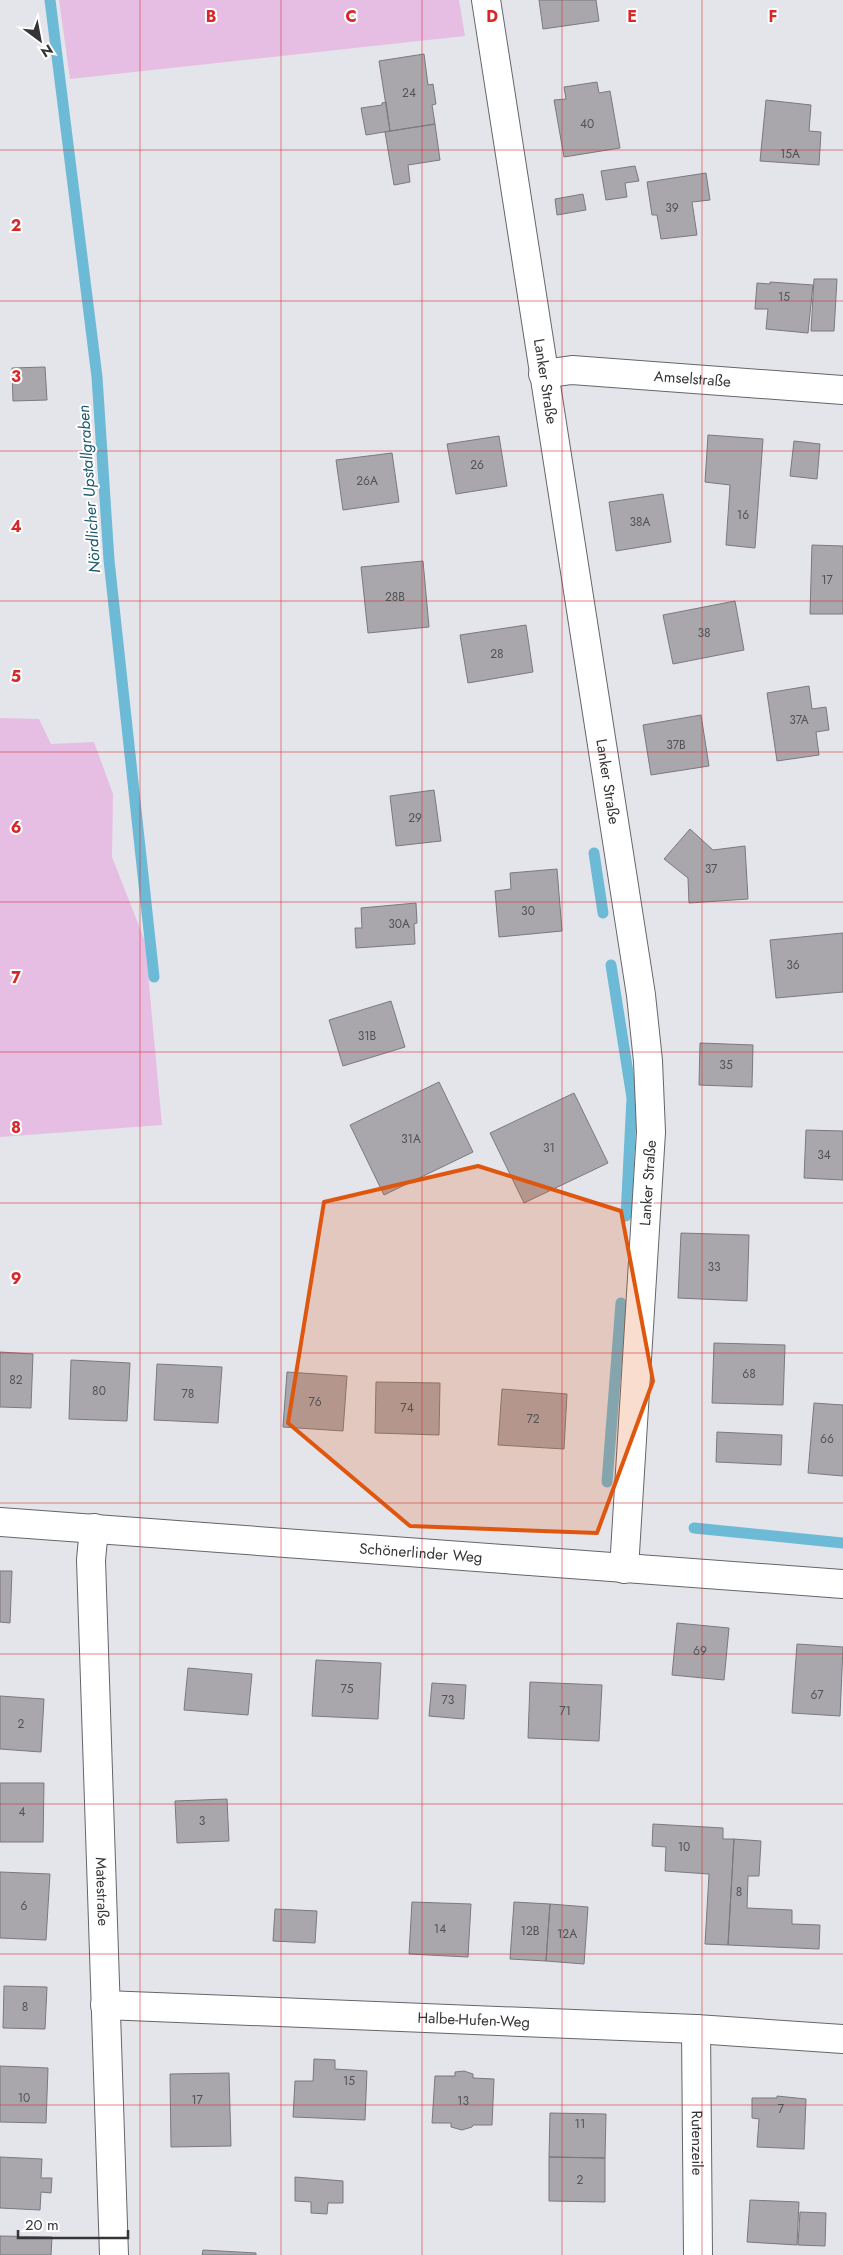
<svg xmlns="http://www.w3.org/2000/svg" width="843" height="2255" font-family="Jost,sans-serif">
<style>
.green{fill:#e7bee3}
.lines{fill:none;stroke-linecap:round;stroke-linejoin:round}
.stream{stroke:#6dbad6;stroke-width:11}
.building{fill:#a9a7ac;stroke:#7b797d}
.street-casing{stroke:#65666b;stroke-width:30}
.street{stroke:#fff;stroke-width:28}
.marked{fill:#df570e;fill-opacity:0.2;stroke:#df570e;stroke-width:4;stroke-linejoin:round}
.grid{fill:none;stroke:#d62828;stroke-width:1;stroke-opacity:0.55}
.labels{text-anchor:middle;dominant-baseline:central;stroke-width:4;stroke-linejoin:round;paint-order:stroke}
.number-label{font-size:12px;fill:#525254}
.street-label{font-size:15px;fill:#353537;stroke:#fff}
.water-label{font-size:16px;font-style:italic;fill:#1b596d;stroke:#fff}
.grid-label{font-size:16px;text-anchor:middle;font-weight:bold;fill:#d62828;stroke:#fff;stroke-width:4;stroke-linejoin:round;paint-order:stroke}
</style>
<rect width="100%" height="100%" fill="#e4e5eb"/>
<path class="green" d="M59 0H459L465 36 70 79Z
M0 718 39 719 51 744 94 742 113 794 112 857 145 941 162 1125 0 1137Z"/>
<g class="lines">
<path class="stream" d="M50 0 97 377 109 560 154 977
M594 853 603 913
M611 965 632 1098 626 1216
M607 1482 621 1303
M694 1528 843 1543"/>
</g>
<path class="building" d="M539 0H596L599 21 543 29Z
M424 54 428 85 433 84 436 104 432 105 435 124 390 131 379 61Z
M597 82 599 93 610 91 620 148 564 157 554 100 566 99 564 87Z
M766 100 811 105 809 131 821 132 819 165 760 161Z
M386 102 390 131 366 135 361 108 382 105V103Z
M435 124 440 160 408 165 410 182 394 185 385 132Z
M635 166 639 181 625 183 627 197 606 200 601 171Z
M706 173 710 200 692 202 697 235 661 239 657 215H652L647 182Z
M583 194 586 210 557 215 555 199Z
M814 279H837L834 331H811Z
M770 282 813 285 808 333 766 329 768 309H755L757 283 770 284Z
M45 367 47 400 13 401 12 368Z
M708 435 763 439 755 548 726 545 730 485 705 482Z
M499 436 507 486 456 494 447 444Z
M794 441 820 444 817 479 790 476Z
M392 453 399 502 343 510 336 460Z
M663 494 671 542 616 551 609 502Z
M812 545 843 546V614H810Z
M423 561 429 627 368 633 361 567Z
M735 601 744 650 673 664 663 615Z
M526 625 533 672 468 683 460 635Z
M809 686 812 709 826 707 829 730 816 732 819 755 777 761 767 693Z
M701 715 709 766 651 775 643 725Z
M434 790 441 841 396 846 390 796Z
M690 829 713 850 745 846 748 899 689 903 688 878 664 859Z
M557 869 562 931 499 937 495 891 511 889 510 873Z
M416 903 417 923 414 924 415 944 356 948 355 928H362L361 908Z
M843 933V992L776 998 770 940Z
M391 1001 405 1047 343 1066 329 1020Z
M700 1043 753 1045 752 1087 699 1085Z
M439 1082 473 1152 384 1195 350 1125Z
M574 1093 608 1163 524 1203 490 1133Z
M806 1130 843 1131V1180L804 1178Z
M681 1233 749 1235 747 1301 678 1298Z
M714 1343 785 1345 783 1405 712 1403Z
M0 1352 33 1354 31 1408 0 1407Z
M71 1360 130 1363 127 1421 69 1419Z
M157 1364 222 1367 218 1423 154 1420Z
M287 1372 347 1376 343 1431 283 1427Z
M376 1382 440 1383 439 1435 375 1433Z
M502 1389 567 1394 564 1449 498 1445Z
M814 1403 843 1405V1476L808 1473Z
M717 1432 782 1435 781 1465 716 1462Z
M0 1571H12L10 1623 0 1622Z
M677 1623 729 1628 724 1680 672 1675Z
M797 1644 843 1647 840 1716 792 1713Z
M316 1660 381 1663 378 1719 312 1716Z
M188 1668 252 1674 248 1715 184 1710Z
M530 1682 602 1685 599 1741 528 1738Z
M432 1683 466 1685 464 1719 429 1716Z
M0 1696 44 1699 41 1752 0 1749Z
M0 1783H44L43 1842H0Z
M227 1799 229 1841 177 1843 175 1801Z
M653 1824 723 1828V1839H734L728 1945 705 1944 709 1874 665 1871 666 1847 652 1846Z
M734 1839 761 1841 759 1876H748L747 1908 792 1910V1924L820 1925 819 1949 728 1945Z
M0 1872 50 1874 46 1940 0 1938Z
M412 1902 471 1904 468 1957 409 1954Z
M514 1902 550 1904 546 1961 510 1959Z
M550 1904 588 1907 584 1964 546 1961Z
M275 1909 317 1911 315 1943 273 1941Z
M4 1986 47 1987 45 2029 3 2028Z
M314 2059 335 2060V2069L367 2071 365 2120 293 2117 295 2081H313Z
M0 2066 48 2068 46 2123 0 2122Z
M464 2071 473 2074V2078L494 2079 492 2125H473L472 2127 462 2130 451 2127V2123H432L435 2076H455V2072Z
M229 2073 231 2146 171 2147 170 2074Z
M777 2096 806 2099 804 2149 757 2147 759 2119 752 2118V2098H777Z
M550 2113 606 2114 605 2158 549 2157Z
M0 2157 42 2159 41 2178H52L51 2193 41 2192 40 2210 0 2208Z
M549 2157 605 2158V2202L549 2201Z
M295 2177 343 2181V2203H328L327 2214 311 2213V2202L295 2201Z
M750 2200 799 2202 797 2245 747 2242Z
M800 2212 826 2213 825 2246 798 2245Z
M0 2236 52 2237 51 2255H0Z
M203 2250 256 2253V2255H202Z"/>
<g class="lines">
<defs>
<g id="street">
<path id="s1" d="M486 0 641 995 648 1061 651 1132 624 1569"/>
<path id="s2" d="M543 374 572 370 843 390"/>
<path id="s3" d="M0 1522 843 1584"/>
<path id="s4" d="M94 1528 91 1560 114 2255"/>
<path id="s5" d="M105 2005 696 2029 843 2039"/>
<path id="s6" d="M696 2029 698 2255"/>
</g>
</defs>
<use href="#street" class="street-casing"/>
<use href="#street" class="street"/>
</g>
<path class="marked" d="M478 1166 621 1211 653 1381 597 1533 410 1526 288 1423 324 1202Z"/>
<path class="grid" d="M140 0V2255M281 0V2255M422 0V2255M562 0V2255M702 0V2255M0 150H843M0 301H843M0 451H843M0 601H843M0 752H843M0 902H843M0 1052H843M0 1203H843M0 1353H843M0 1503H843M0 1654H843M0 1804H843M0 1954H843M0 2105H843"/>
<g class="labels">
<g class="number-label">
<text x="409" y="93">24</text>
<text x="587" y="124">40</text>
<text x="790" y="154">15A</text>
<text x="672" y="208">39</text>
<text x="784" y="297">15</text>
<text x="477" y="465">26</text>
<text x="367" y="481">26A</text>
<text x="743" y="515">16</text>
<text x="640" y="522">38A</text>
<text x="827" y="580">17</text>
<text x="395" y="597">28B</text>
<text x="704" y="633">38</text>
<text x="497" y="654">28</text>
<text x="799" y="720">37A</text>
<text x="676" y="745">37B</text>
<text x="415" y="818">29</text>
<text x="711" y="869">37</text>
<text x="528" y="911">30</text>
<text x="399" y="924">30A</text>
<text x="793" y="965">36</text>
<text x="367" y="1036">31B</text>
<text x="726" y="1065">35</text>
<text x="411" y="1139">31A</text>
<text x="549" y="1148">31</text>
<text x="824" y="1155">34</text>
<text x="714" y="1267">33</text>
<text x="749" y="1374">68</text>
<text x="16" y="1380">82</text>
<text x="99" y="1391">80</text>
<text x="188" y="1394">78</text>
<text x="315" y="1402">76</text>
<text x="407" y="1408">74</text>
<text x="533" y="1419">72</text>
<text x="827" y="1439">66</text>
<text x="700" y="1651">69</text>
<text x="347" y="1689">75</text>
<text x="817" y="1695">67</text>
<text x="448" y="1700">73</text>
<text x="565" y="1711">71</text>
<text x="21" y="1724">2</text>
<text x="22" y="1812">4</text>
<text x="202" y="1821">3</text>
<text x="684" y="1847">10</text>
<text x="739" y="1892">8</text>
<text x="24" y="1906">6</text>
<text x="440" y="1929">14</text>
<text x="530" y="1931">12B</text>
<text x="567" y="1934">12A</text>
<text x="25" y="2007">8</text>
<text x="349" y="2081">15</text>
<text x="24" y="2098">10</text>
<text x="197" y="2100">17</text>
<text x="463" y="2101">13</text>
<text x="781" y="2109">7</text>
<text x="580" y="2124">11</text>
<text x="580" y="2180">2</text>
</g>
<g class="street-label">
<text stroke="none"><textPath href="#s2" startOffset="150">Amselstraße</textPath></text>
<text stroke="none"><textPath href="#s1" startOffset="386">Lanker Straße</textPath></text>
<text stroke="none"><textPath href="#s1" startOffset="791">Lanker Straße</textPath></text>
<text transform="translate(648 1183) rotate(-86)">Lanker Straße</text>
<text stroke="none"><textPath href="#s3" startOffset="422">Schönerlinder Weg</textPath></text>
<text stroke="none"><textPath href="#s4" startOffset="364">Matestraße</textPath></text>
<text stroke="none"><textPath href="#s5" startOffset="369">Halbe-Hufen-Weg</textPath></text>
<text stroke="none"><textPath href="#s6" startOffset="114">Rutenzeile</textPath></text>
</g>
<g class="water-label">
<text transform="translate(89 489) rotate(-94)">Nördlicher Upstallgraben</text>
</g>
</g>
<g class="grid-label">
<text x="211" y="22">B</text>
<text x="351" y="22">C</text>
<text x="492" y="22">D</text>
<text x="632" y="22">E</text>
<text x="773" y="22">F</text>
<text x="16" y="231">2</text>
<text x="16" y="382">3</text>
<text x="16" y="532">4</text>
<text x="16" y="682">5</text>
<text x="16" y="833">6</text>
<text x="16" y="983">7</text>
<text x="16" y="1133">8</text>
<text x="16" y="1284">9</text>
</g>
<g transform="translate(40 40) rotate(148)" stroke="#ffffff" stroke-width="4" paint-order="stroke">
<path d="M0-4L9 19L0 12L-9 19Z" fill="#353537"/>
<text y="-8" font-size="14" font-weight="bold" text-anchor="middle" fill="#353537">N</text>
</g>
<path d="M18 2230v8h110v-8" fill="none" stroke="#353537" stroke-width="2.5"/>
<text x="25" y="2230" font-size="15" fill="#353537" stroke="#ffffff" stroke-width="4" paint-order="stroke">20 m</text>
</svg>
